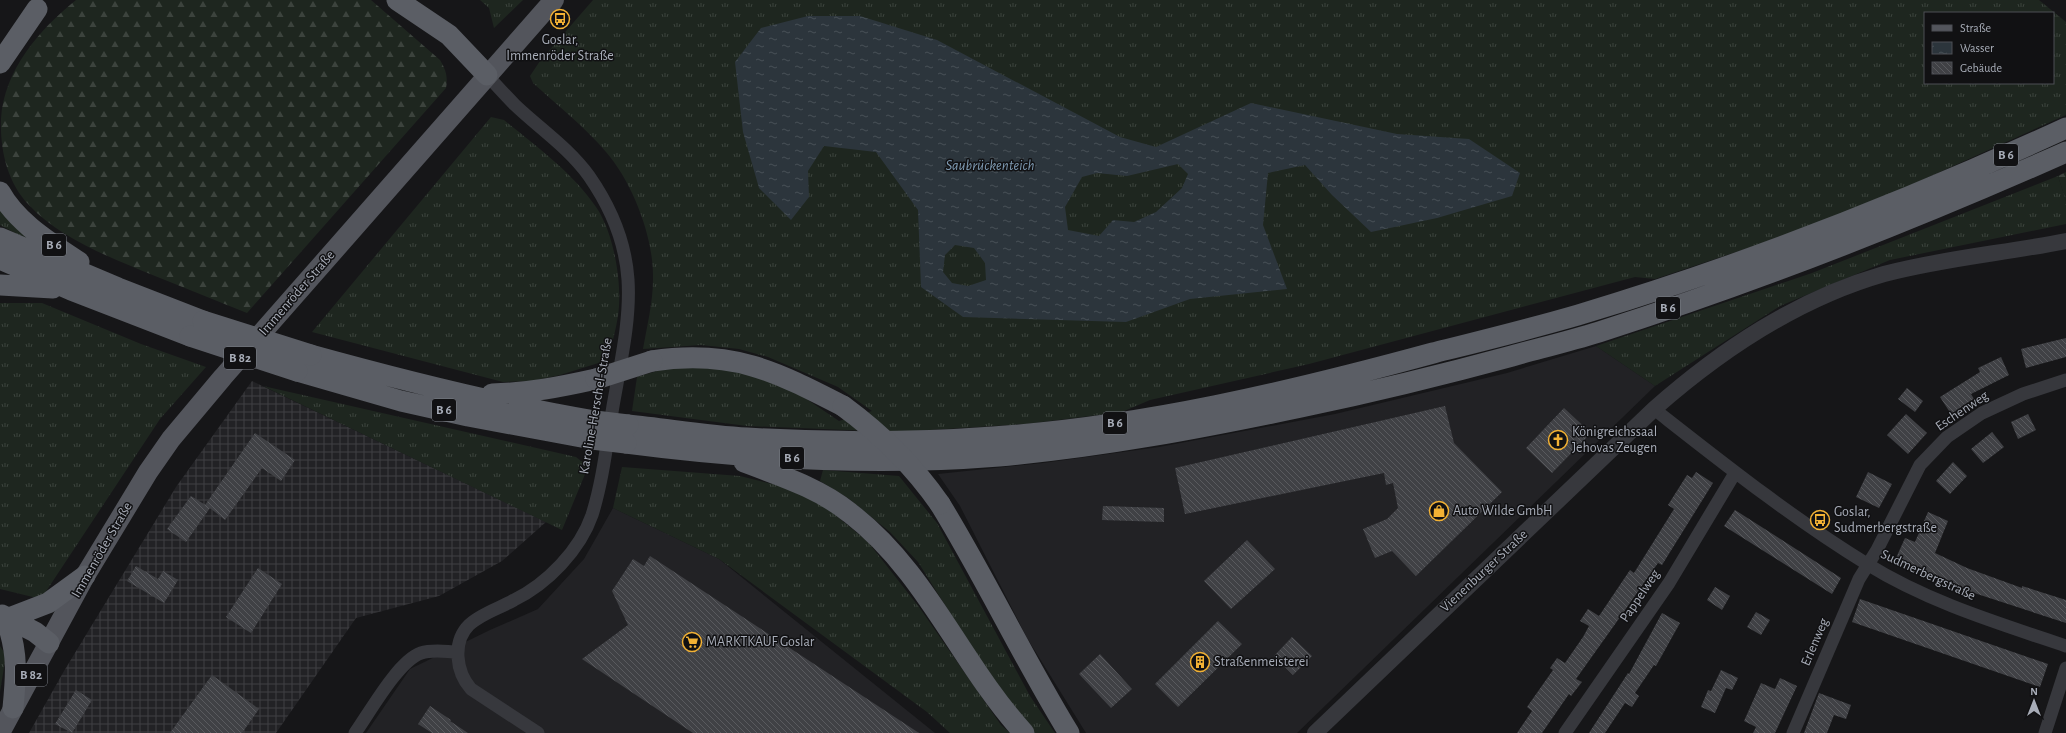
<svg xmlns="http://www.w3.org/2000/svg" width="2066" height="733" font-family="'Alegreya Sans',sans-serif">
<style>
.built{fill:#222225}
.industrial{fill:url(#industrial-grid)}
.grass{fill:url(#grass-tufts);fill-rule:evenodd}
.forest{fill:url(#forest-firs)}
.water{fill:url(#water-ripples);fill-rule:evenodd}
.building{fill:url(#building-back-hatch)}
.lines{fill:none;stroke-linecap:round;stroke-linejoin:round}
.minor{stroke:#37383d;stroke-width:13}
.tertiary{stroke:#37383d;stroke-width:16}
.primary{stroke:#53555c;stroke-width:20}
.trunk{stroke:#5b5e65;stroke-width:21}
.trunk-bridge{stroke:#5b5e65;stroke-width:21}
.labels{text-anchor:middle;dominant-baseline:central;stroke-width:3;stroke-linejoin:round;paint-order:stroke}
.shield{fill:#111113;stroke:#7b7e86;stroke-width:1}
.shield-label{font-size:13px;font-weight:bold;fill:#a8adb8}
.poi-label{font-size:14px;fill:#a8adb8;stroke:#111113;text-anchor:start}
.street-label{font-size:14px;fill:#a8adb8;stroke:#111113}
.water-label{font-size:15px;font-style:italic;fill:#7f9bb3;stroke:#111113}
</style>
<defs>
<pattern id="industrial-grid" width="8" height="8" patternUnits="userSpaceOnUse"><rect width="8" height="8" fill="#222225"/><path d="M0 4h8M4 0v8" fill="none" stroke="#3f3f43"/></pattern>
<pattern id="grass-tufts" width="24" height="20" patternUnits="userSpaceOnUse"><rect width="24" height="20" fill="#1e261f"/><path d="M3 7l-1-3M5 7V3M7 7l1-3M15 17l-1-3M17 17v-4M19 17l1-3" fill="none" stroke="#3c433d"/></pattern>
<pattern id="forest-firs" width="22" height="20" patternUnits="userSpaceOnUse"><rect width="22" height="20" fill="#1e261f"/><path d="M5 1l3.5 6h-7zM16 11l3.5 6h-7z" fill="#3c433d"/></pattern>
<pattern id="water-ripples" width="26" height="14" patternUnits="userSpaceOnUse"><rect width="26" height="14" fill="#2c353c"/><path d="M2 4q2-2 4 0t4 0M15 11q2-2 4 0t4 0" fill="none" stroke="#485056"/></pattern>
<pattern id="building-back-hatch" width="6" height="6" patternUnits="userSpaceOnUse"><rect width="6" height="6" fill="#404145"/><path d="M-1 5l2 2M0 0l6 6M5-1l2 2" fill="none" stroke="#595a5e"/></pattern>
</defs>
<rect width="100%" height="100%" fill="#161618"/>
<path class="built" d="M1596 346 1655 386 1297 733H1086L1027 638 960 506 938 474 1043 463 1159 447 1335 414 1507 373Z
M613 508 719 559 935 733H366L410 669 490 630 538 609 584 559Z"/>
<path class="industrial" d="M252 381 546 522 502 561 439 596 356 618 276 733H29L64 671 176 487Z"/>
<path class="grass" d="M480 0H523L494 28 489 8Z
M593 0H2039L2066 22V115L1869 204 1760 244 1655 279 1635 277 1309 364 1150 400 1122 412 1026 424 897 432 747 426 632 411 637 377 667 368 700 367 734 369 766 377 799 394 839 421 872 411 838 387 768 357 739 349 701 345 643 349C647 326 653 302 653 279 654 238 633 183 606 152 587 129 556 104 533 83L530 76 540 61ZM1925 13H2053V83H1925Z
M491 117 504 120C537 147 572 172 596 207 613 231 621 278 619 306 618 324 612 342 608 360L560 375 532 381 503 382 312 332Z
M2058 176 2066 201V224L1890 260 1780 306 1655 386 1596 346 1812 273Z
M0 203 30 241 0 225Z
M0 303H42L141 344 206 367 160 419 41 599 0 589Z
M263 386 576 457 581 461 590 462 562 530Z
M622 467 740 476 789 488 827 508 868 542 919 607 1001 725 1010 733H950L927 712 719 559 613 508Z
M823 470 899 476 937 523 1030 696 1055 733H1032L994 683 918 562 890 532 848 498 820 481Z
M0 646 6 655 0 692Z"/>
<path class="forest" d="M76 0H371L440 60C446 70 448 77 446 88L247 313C216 301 186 288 155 276 114 259 60 239 29 205 7 182 0 150 1 119 4 70 39 30 76 0Z
M2066 172V201L2058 176Z"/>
<path class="water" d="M808 16H860L937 40 1120 137 1156 147 1251 103 1397 134 1469 139 1520 173 1512 196 1437 218 1371 232 1332 195 1305 165 1268 173 1263 225 1287 289 1190 299 1126 322 963 317 921 287 918 210 876 152 824 146 808 171 809 197 791 220 759 188 743 132 735 62 761 28ZM1178 164 1188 174 1182 188 1156 212 1134 222 1113 220 1099 236 1068 230 1065 207 1082 177 1097 173 1127 176ZM955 245 974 248 985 263 986 280 968 286 952 283 943 272 945 255Z"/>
<path class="building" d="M2066 338V357L2026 368 2021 349Z
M2001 357 2009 375 1971 394 1974 399 1951 414 1940 397 1980 372 1978 368Z
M1907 388 1923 401 1915 412 1898 399Z
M1445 406 1454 443 1502 492 1416 576 1392 551 1375 558 1363 529 1387 519 1398 508 1393 483 1386 485 1384 473 1185 514 1175 468Z
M1564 408 1591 433 1552 473 1526 448Z
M1906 414 1927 433 1908 454 1887 435Z
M2028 414 2036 430 2018 439 2011 422Z
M1992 432 2004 447 1983 463 1971 449Z
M255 433 295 460 281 481 262 468 225 520 210 508 186 542 167 529 191 496 207 506 205 505Z
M1953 462 1967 476 1950 494 1936 481Z
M1696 472 1713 483 1662 565 1658 563 1618 620 1576 679 1582 682 1571 696 1569 694 1542 733H1517L1532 711 1527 707 1553 670 1550 668 1557 658 1565 663 1583 637 1589 626 1580 621 1588 609 1599 616 1630 570 1634 573 1674 509 1668 505 1687 475 1692 478Z
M1868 472 1892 484 1879 508 1856 497Z
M1103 506 1164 508V522L1102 520Z
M1735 510 1841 578 1832 594 1724 526Z
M1928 512 1948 521 1935 553 1967 568 2022 588V586L2066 600V623L1965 590 1896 558 1905 538 1915 542Z
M1247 540 1275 569 1231 609 1204 581Z
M650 556 919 733H693L582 659 628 625 612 591 633 559 644 566Z
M136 566 158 579 163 571 178 580 164 603 127 581Z
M258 568 282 584 251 633 226 617Z
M1715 587 1730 596 1722 610 1707 600Z
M1860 599 2048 664 2040 687 1852 622Z
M1756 612 1770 620 1761 635 1747 627Z
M1662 613 1680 623 1656 666 1654 665 1635 693 1639 696 1632 707 1625 703 1605 733H1589L1628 673 1629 674Z
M1218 621 1242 644 1178 707 1155 684Z
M1292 637 1312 656 1293 675 1274 656Z
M1100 654 1132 689 1111 708 1079 674Z
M1721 670 1738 678 1732 690 1726 688 1715 713 1701 707 1708 690 1711 691Z
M212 675 259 709 242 733H170Z
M1780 678 1797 686 1775 733H1753L1756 727 1744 721 1761 683 1775 689Z
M76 690 92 700 72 733 55 724Z
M1819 693 1851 705 1846 719 1834 715 1827 733H1804Z
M430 706 451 720 450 721 468 733H432L418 724Z"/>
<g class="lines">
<path class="minor" d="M487 75C496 85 505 95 515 105 539 128 569 148 589 176 646 258 629 316 613 406 607 442 603 480 592 515 580 550 547 584 514 600 500 608 480 614 469 625 452 642 456 672 471 689L538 733
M1654 409C1723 463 1792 518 1867 564 1928 602 1998 623 2066 646
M355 733C370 712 398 661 421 653 433 649 447 652 458 652
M1565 733 1669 583 1735 473
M1793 733 1859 579 1877 550 1920 465 1947 437 1982 413 2023 394 2066 380
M2045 733 2066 668"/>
<path class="tertiary" d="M1315 733 1654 409C1722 349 1797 299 1884 274 1944 258 2006 253 2066 241"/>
<path class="primary" d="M0 733 85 576 148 472 171 439 223 377 554 0"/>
<path class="trunk" d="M397 0 449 35 487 75
M0 63 37 9
M0 192C17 223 51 243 79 262
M0 238 118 288 203 321
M0 259 71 290 190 336
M0 285 53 288
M311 355C405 381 499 405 595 421
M652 361C732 349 775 371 843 406
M297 371 401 401 468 416 592 439
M492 394C529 393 560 387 596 379
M628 425C668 429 707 436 747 438 829 443 912 443 993 437 1142 427 1290 392 1433 353 1481 341 1530 329 1578 315 1745 265 1908 201 2066 128
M626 443C749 459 874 466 999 456 1101 447 1201 428 1301 407 1372 392 1442 375 1512 356 1541 348 1570 341 1599 332 1758 281 1913 220 2066 152
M744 462C781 476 819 488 850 513 927 572 960 663 1024 733
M940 504C986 579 1023 658 1069 733
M2 615 35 632 49 643
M9 618 48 603 85 576
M8 625C18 655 16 677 13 708"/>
<path class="trunk-bridge" d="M203 321 311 355
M190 336 297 371
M596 379 652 361
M843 406C881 434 913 465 940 504
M595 421 628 425
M592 439 626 443"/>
</g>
<defs>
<symbol id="bus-ring" viewBox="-11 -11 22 22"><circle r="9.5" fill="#111113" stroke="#f2b134" stroke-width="1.5"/><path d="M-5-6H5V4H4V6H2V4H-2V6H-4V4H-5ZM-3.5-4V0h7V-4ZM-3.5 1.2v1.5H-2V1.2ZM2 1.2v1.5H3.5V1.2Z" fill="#f2b134"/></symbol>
<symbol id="church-ring" viewBox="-11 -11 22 22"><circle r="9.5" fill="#111113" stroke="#f2b134" stroke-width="1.5"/><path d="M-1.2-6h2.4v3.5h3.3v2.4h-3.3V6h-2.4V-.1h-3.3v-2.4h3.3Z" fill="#f2b134"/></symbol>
<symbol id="shop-ring" viewBox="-11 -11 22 22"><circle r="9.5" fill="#111113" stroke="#f2b134" stroke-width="1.5"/><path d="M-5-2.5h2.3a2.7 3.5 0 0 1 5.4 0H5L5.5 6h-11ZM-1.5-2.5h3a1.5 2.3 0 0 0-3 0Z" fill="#f2b134"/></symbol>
<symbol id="supermarket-ring" viewBox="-11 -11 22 22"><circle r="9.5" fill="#111113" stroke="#f2b134" stroke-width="1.5"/><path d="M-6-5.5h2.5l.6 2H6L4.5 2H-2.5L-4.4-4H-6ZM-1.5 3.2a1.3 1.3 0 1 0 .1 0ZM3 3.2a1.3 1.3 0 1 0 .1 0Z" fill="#f2b134"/></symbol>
<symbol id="building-ring" viewBox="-11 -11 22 22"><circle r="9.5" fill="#111113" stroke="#f2b134" stroke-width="1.5"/><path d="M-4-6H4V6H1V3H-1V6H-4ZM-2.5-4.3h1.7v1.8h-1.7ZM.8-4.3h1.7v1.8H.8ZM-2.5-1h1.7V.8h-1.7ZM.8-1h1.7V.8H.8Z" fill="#f2b134"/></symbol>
</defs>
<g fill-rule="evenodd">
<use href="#bus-ring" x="549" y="8" width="22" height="22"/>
<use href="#church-ring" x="1547" y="429" width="22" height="22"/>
<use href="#shop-ring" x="1428" y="500" width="22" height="22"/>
<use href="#bus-ring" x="1809" y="509" width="22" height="22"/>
<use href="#supermarket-ring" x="681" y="631" width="22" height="22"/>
<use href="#building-ring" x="1189" y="651" width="22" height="22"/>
</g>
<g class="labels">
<g class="shield">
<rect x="1994" y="144" width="24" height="22" rx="3"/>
<rect x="42" y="234" width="24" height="22" rx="3"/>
<rect x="1656" y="297" width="24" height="22" rx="3"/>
<rect x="224" y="347" width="32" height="22" rx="3"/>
<rect x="432" y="399" width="24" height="22" rx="3"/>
<rect x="1103" y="412" width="24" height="22" rx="3"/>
<rect x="780" y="447" width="24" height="22" rx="3"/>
<rect x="15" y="664" width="32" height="22" rx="3"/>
</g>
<g class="shield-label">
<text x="2006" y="155">B 6</text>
<text x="54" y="245">B 6</text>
<text x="1668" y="308">B 6</text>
<text x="240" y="358">B 82</text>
<text x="444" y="410">B 6</text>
<text x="1115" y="423">B 6</text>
<text x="792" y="458">B 6</text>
<text x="31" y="675">B 82</text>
</g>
<g class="poi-label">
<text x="560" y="40" text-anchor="middle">Goslar,<tspan x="560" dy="16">Immenröder Straße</tspan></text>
<text x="1572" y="432">Königreichssaal<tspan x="1572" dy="16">Jehovas Zeugen</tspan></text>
<text x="1453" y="511">Auto Wilde GmbH</text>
<text x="1834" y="512">Goslar,<tspan x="1834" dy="16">Sudmerbergstraße</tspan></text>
<text x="706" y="642">MARKTKAUF Goslar</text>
<text x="1214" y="662">Straßenmeisterei</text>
</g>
<g class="street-label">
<text transform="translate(297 293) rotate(-49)">Immenröder Straße</text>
<text transform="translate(596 406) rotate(-80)">Karoline-Herschel-Straße</text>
<text transform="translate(1962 411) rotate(-34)">Eschenweg</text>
<text transform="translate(102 550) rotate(-60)">Immenröder Straße</text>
<text transform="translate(1484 571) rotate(-43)">Vienenburger Straße</text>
<text transform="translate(1928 575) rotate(25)">Sudmerbergstraße</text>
<text transform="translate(1640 596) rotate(-56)">Pappelweg</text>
<text transform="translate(1815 642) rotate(-67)">Erlenweg</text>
</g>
<g class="water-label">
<text x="990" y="165">Saubrückenteich</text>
</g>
</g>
<rect x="1924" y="12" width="130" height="72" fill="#111113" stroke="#4d4f55"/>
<rect x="1932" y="25" width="20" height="6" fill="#53555c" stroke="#4d4f55"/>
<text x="1960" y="32" font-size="12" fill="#a8adb8">Straße</text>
<rect x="1932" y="42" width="20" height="12" fill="url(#water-ripples)" stroke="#4d4f55"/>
<text x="1960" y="52" font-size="12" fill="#a8adb8">Wasser</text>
<rect x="1932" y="62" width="20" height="12" fill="url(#building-back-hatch)" stroke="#4d4f55"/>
<text x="1960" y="72" font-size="12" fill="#a8adb8">Gebäude</text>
<g transform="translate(2034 701)" stroke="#111113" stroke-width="3" paint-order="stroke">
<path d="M0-3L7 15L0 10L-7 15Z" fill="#a8adb8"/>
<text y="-6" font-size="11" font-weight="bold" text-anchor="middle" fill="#a8adb8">N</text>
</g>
</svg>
